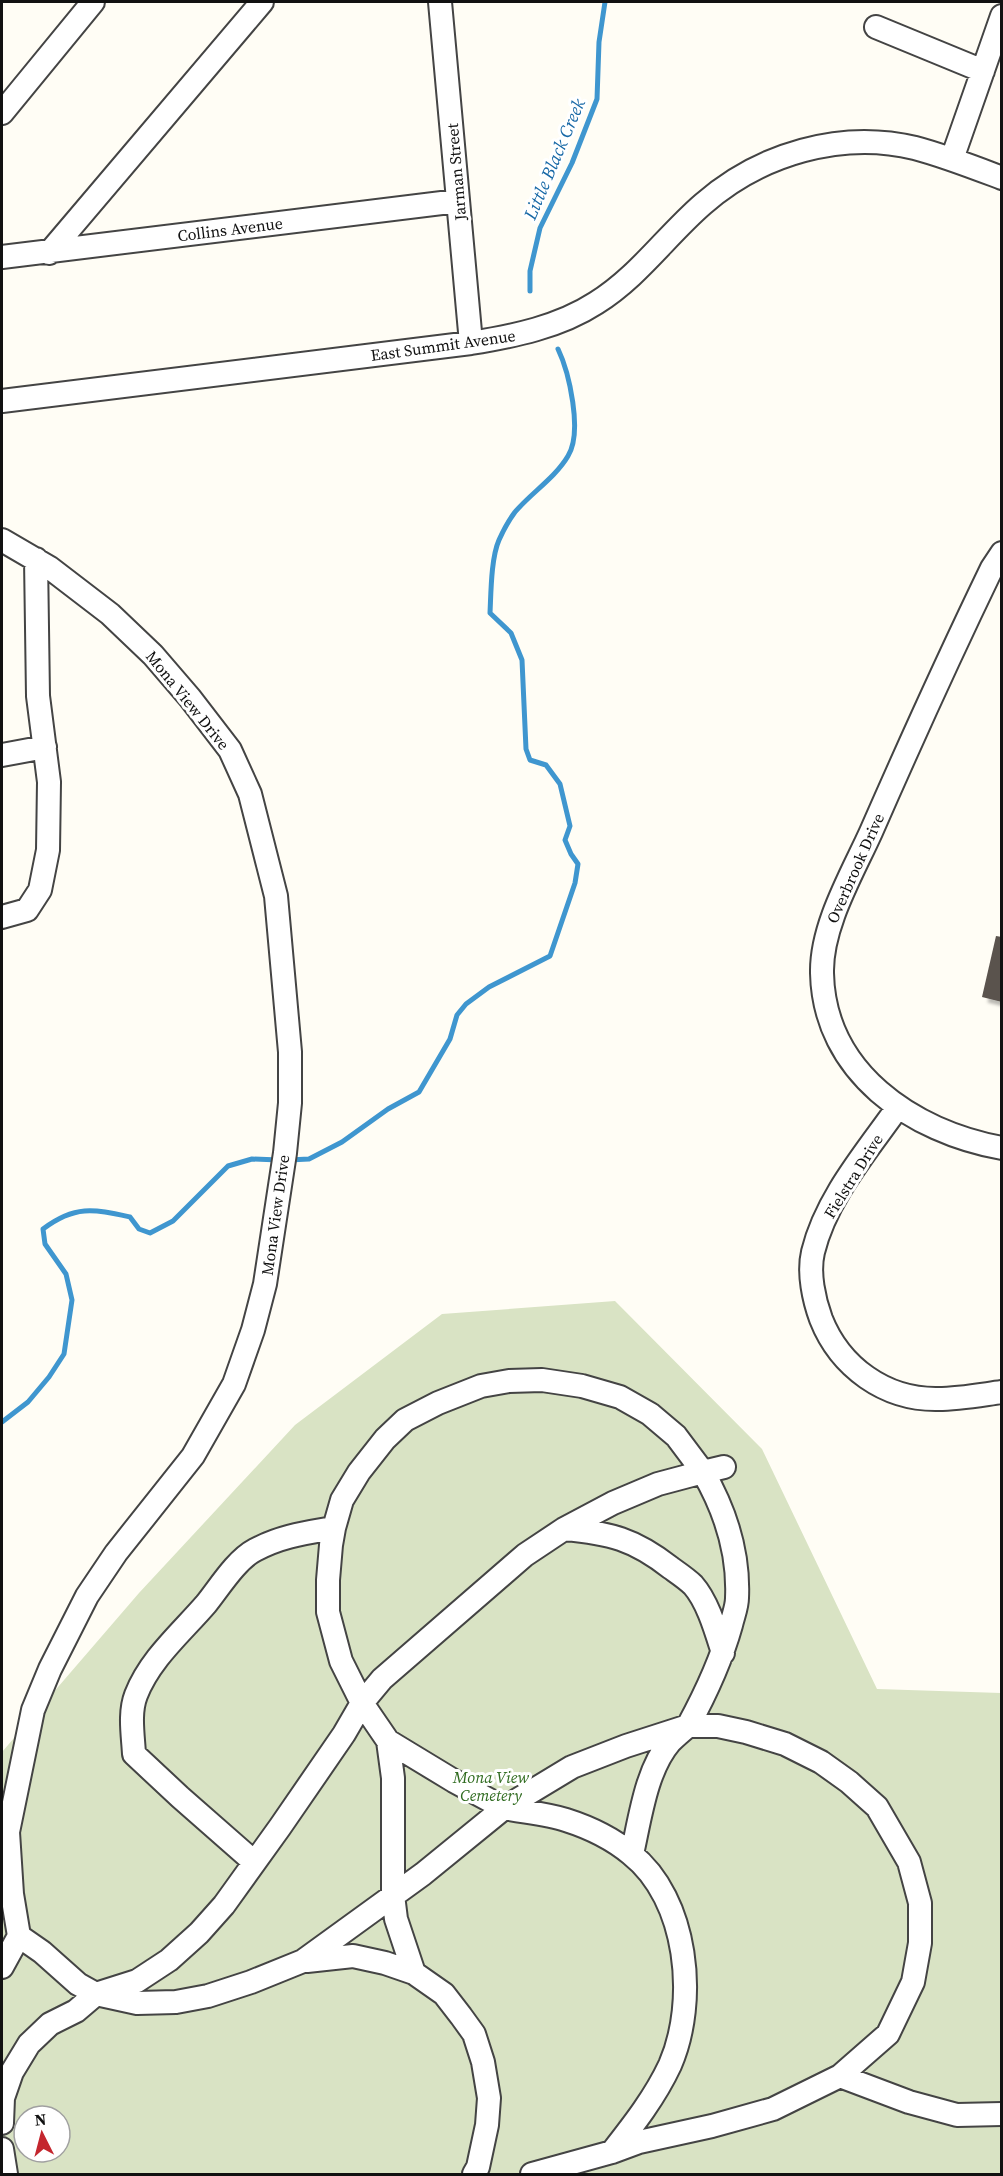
<svg xmlns="http://www.w3.org/2000/svg" width="1003" height="2176" font-family="'Source Serif 4',serif">
<style>
.cemetery{fill:#d9e3c4;fill-rule:evenodd}
.lines{fill:none;stroke-linecap:round;stroke-linejoin:round}
.stream{stroke:#3f96cf;stroke-width:5}
.building{fill:#5a524d;filter:url(#shadow)}
.minor-casing{stroke:#444;stroke-width:26}
.minor{stroke:#fff;stroke-width:22}
.labels{text-anchor:middle;dominant-baseline:central;stroke-width:6;stroke-linejoin:round;paint-order:stroke}
.street-label{font-size:16px;fill:#111;stroke:#fff}
.park-label{font-size:16px;font-style:italic;fill:#2f6b1f;stroke:#fff}
.water-label{font-size:18px;font-style:italic;fill:#1768a6;stroke:#fff}
</style>
<defs>
<filter id="shadow"><feDropShadow dx="5.5" dy="5.5" stdDeviation="1.5" flood-color="#0004"/></filter>
</defs>
<rect width="100%" height="100%" fill="#fffdf5"/>
<path class="cemetery" d="M615 1301 762 1449 877 1689 1001 1693V2174H2V1752L139 1593 295 1425 442 1314ZM24 2116H60V2152H24Z"/>
<g class="lines">
<path class="stream" d="M530 291V271L540 228 572 163 597 99 599 42 605 2
M289 1160 309 1159 342 1142 388 1109 419 1092 450 1039 457 1015 466 1004 489 987 550 956 575 883 578 864 571 854 565 840 570 826 560 784 546 765 530 760 526 749 522 660 511 633 490 613C491 593 491 558 499 540 503 531 509 520 515 512 531 493 555 478 568 456 583 432 569 372 558 349
M2 1422 28 1402 49 1377 64 1354 72 1300 66 1274 45 1244 43 1229C75 1205 93 1209 130 1217L139 1229 150 1233 173 1221 228 1166 252 1159 279 1160"/>
</g>
<path class="building" d="M996 936 1002 937V1002L982 997Z"/>
<g class="lines">
<defs>
<path id="minor" d="M440 2 471 343
M876 27 983 71
M2 113 93 2
M952 159 1002 16
M49 253 262 2
M2 257 458 201
M2 401 471 343C514 336 559 327 596 303 638 277 666 236 703 204 760 154 841 130 915 148 945 156 973 167 1002 178
M2 540 50 568 110 614 153 655 190 698 230 750 250 794 276 896 290 1052V1103L285 1153 265 1284 253 1330 234 1384 193 1456 116 1553 87 1596 50 1669 33 1710 8 1832 12 1894 19 1936
M1002 553 992 568C950 655 910 743 871 832 852 874 821 926 822 973 824 1072 912 1132 1002 1148
M2 755 45 747
M2 917 27 910 40 890 48 850 49 782 38 696 36 559
M898 1107C867 1151 826 1198 813 1252 808 1273 814 1300 821 1319 840 1367 885 1400 938 1399 959 1399 980 1395 1002 1392
M564 1529C610 1533 634 1539 671 1568 678 1573 687 1579 693 1585 708 1602 716 1631 723 1653
M388 1741 454 1781 504 1808 572 1767 626 1746 688 1726C706 1693 721 1661 731 1625 733 1616 737 1607 737 1598 739 1554 725 1510 703 1472L724 1467
M632 1854C640 1819 646 1770 670 1742 676 1736 682 1731 688 1726H718L746 1732 785 1744 821 1762 849 1782 877 1807 909 1862 920 1903V1943L913 1982 888 2034 840 2076
M254 1862 180 1797 134 1754C133 1735 129 1713 136 1695 150 1659 181 1633 206 1604 219 1588 236 1560 255 1550 281 1536 305 1533 334 1528
M19 1936 42 1952 78 1984 96 1994 137 2003 176 2002 208 1996 251 1982 303 1961 423 1874 504 1808C524 1812 547 1814 566 1820 588 1827 613 1839 631 1854 688 1899 698 2001 670 2065 655 2097 634 2124 612 2152
M307 1961 353 1956 385 1963 414 1973 444 1994 461 2016 474 2034 483 2062 489 2098 487 2125 478 2167 474 2174
M2 1967 19 1936
M2 2123 3 2098 12 2072 29 2044 50 2024 76 2011 96 1994 137 1981 169 1960 199 1933 224 1905 280 1827 344 1734 362 1703 382 1679 525 1555 564 1529 613 1503 658 1484 703 1472 676 1436 650 1414 620 1397 582 1386 542 1380 509 1381 481 1386 438 1403 405 1420 385 1439 359 1472 342 1500 334 1528 331 1545 328 1580V1612L341 1661 362 1703 388 1741 393 1778V1895L396 1919 414 1973
M2 2149 6 2174
M532 2174 612 2152 639 2142 712 2126 773 2109 840 2076 909 2102 957 2115 1002 2114"/>
</defs>
<use href="#minor" class="minor-casing"/>
<use href="#minor" class="minor"/>
</g>
<g class="labels">
<g class="street-label">
<text transform="translate(456 172) rotate(-95)">Jarman Street</text>
<text transform="translate(230 229) rotate(-7)">Collins Avenue</text>
<text transform="translate(443 345) rotate(-8)">East Summit Avenue</text>
<text transform="translate(188 700) rotate(51)">Mona View Drive</text>
<text transform="translate(855 868) rotate(-66)">Overbrook Drive</text>
<text transform="translate(853 1176) rotate(-58)">Fielstra Drive</text>
<text transform="translate(275 1215) rotate(-82)">Mona View Drive</text>
</g>
<g class="park-label">
<text x="491" y="1777">Mona View<tspan x="491" dy="18">Cemetery</tspan></text>
</g>
<g class="water-label">
<text transform="translate(554 159) rotate(-67)">Little Black Creek</text>
</g>
</g>
<rect width="1003" height="2176" fill="none" stroke="#111111" stroke-width="6"/>
<g transform="translate(42 2134) rotate(354)"><circle r="28" fill="#ffffff" stroke="#a0a0a0" stroke-width="1.5"/>
<path d="M0-4.5L10 22L0 15L-10 22Z" fill="#c4262e"/>
<text y="-9" font-size="16" font-weight="bold" text-anchor="middle" fill="#111111">N</text>
</g>
</svg>
